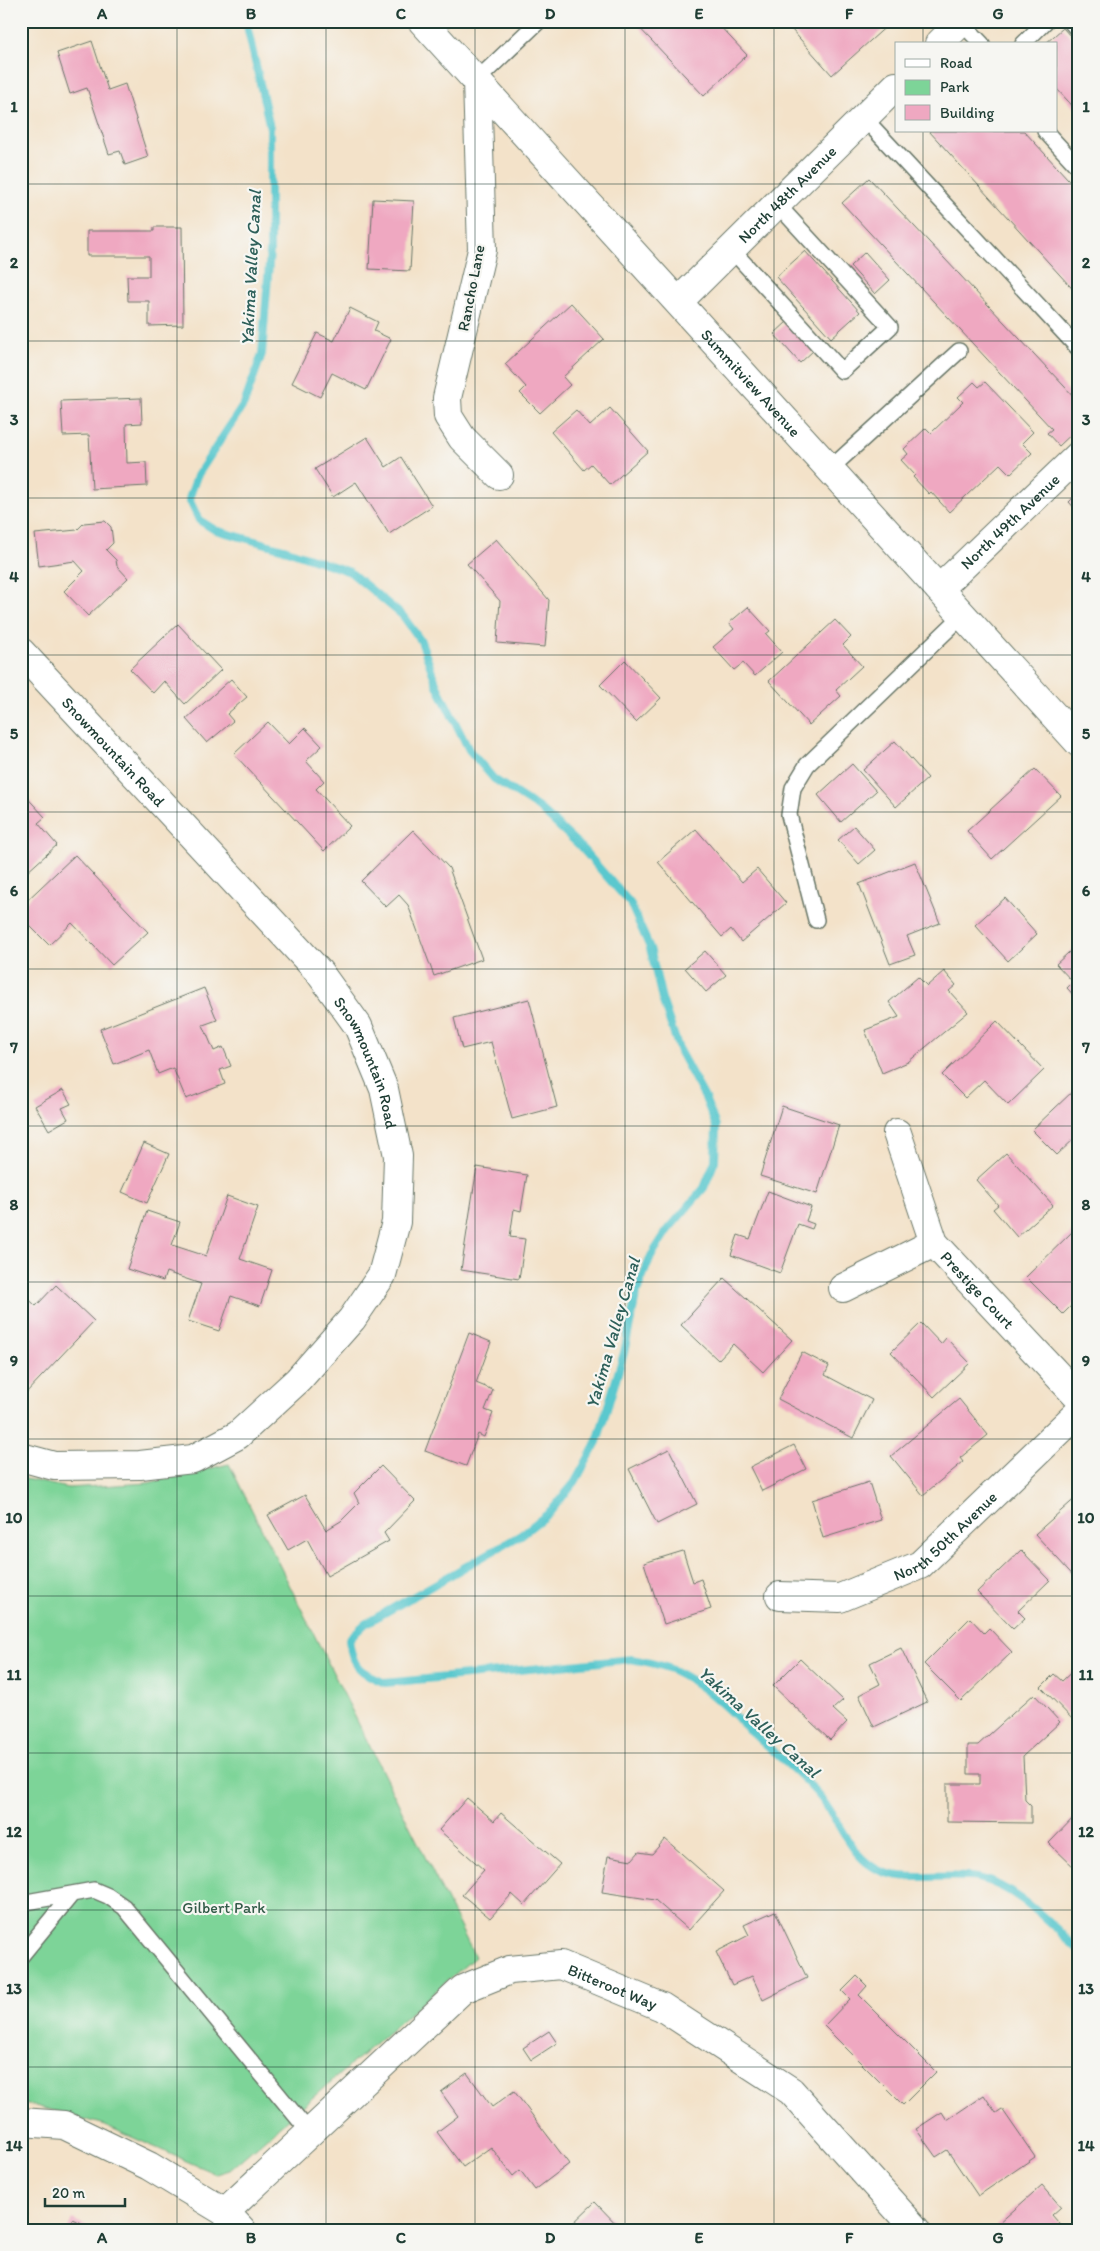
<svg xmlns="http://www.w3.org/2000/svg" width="1100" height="2251" font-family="Itim,sans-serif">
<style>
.green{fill:#7dd498;stroke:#4e8866}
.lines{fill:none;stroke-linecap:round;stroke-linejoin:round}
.stream{stroke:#5ac8ce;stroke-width:8}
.building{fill:#efa8c1}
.service-casing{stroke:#697768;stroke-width:18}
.minor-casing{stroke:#697768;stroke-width:30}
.tertiary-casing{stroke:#697768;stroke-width:30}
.primary-casing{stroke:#697768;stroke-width:30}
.service{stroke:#fff;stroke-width:15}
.minor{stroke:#fff;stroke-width:28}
.tertiary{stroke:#fff;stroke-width:28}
.primary{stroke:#fff;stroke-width:28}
.grid{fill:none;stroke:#1f3d34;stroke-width:1;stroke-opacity:0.55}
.labels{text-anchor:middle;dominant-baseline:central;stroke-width:4.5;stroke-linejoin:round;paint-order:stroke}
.street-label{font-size:16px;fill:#1f3d34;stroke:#f6f6f2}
.park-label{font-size:16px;fill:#325b48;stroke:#f6f6f2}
.water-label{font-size:18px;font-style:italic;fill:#2e605a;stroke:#f6f6f2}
.neatline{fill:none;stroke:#1f3d34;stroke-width:2}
.grid-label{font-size:16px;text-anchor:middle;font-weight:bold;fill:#1f3d34}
</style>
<rect width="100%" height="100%" fill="#f6f6f2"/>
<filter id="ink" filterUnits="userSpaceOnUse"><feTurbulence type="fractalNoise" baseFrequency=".02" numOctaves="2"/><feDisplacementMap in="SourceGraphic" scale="10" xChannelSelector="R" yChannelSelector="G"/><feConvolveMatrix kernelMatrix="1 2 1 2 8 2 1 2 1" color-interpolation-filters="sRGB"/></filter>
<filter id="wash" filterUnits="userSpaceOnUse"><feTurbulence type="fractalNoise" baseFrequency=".0096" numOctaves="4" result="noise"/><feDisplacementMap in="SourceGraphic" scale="20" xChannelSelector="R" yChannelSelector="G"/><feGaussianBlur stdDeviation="1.12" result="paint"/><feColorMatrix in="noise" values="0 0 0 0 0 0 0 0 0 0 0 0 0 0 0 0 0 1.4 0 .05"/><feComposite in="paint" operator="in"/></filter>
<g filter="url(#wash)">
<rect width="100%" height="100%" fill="#f3e2c9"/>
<path class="green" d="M229 1464 475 1957 229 2170 216 2174 102 2124 21 2102V1478L68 1488 148 1483Z"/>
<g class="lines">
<path class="stream" d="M246 21 270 128V251L262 354 244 404 197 476 189 499 199 520 215 530 284 549 350 572 403 616 421 641 438 688 469 750 494 779 539 808 579 845 630 903 650 948 662 999 680 1052 705 1098 716 1126 715 1161 704 1188 667 1231 651 1256 637 1291 624 1353 597 1442 575 1482 550 1512 521 1535 365 1624 349 1639C352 1668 360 1672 385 1683L632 1659C645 1662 661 1664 673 1670 706 1685 731 1713 758 1738 779 1757 803 1776 821 1798 839 1821 848 1851 873 1867 900 1885 947 1872 978 1878 1018 1887 1050 1924 1079 1950"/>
</g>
<g id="blocks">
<path class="building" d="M633 21H715L747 55 704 96Z
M784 21H888L890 23 832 75Z
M1063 28 1079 46V113L1056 88V44H1045Z
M92 41 108 90 125 84 148 157 125 165 120 151 109 154 87 88 70 94 57 53Z
M929 131H1024L1079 191V296Z
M869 178 1079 402V427L1059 446 1047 433 1052 429 842 203Z
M373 199 414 201 410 271 369 269Z
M154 227H182L183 325 149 326V301H128L127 276H149V256H87V231H154Z
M805 251 860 312 831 338 776 277Z
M865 252 890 280 875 294 850 266Z
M571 303 604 339 563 377 570 385 540 413 520 393 526 387 505 364Z
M350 308 378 322 374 331 391 339 366 390 332 373 320 397 292 383 317 333 334 341Z
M788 321 814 350 800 363 774 334Z
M974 382 979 387 985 382 1033 432 1022 443 1032 453 1010 474 1000 464 949 512 931 492 929 494 913 477 915 475 901 460 908 454 904 449 926 428 931 433 963 402 958 397Z
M141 398 142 423 126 424 127 463 146 462 147 486 92 489 89 435 63 436 61 401Z
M610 408 648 451 610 485 591 464 584 470 551 432 576 410 590 426Z
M367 437 386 467 401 457 432 506 389 534 356 482 333 497 315 469Z
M1079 492V513L1069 502Z
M105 521 111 527 113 543 106 550 116 560 117 566 128 578 88 616 64 591 84 571 75 561 39 566 35 534 77 530 84 523Z
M496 539 549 600 545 647 497 643 500 601 467 564Z
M748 607 770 631 766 634 782 652 755 676 743 663 734 670 713 647 734 629 729 623Z
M835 620 851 637 843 645 862 666 836 690 841 696 809 725 769 681Z
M178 624 221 670 185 704 164 681 153 693 130 669Z
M625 660 661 698 636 722 600 685Z
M231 679 247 697 227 714 233 721 207 743 186 719Z
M268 722 289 744 305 728 322 746 306 761 324 781 316 789 350 826 324 851 234 754Z
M895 741 928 778 896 807 863 770Z
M852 764 876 791 841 822 818 795Z
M1035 769 1061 796 992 859 967 831Z
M21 791 45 817 38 823 57 845 26 873 21 868Z
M854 826 875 850 859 864 838 840Z
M696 829 742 882 757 869 786 903 741 942 731 929 722 937 658 862Z
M413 830 449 868 482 959 434 976 408 905 399 895 386 907 361 881Z
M75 855 148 932 112 965 72 923 49 945 21 917V906Z
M915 862 940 923 907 936 915 955 890 964 859 884Z
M1005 898 1037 934 1008 961 975 925Z
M1079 943V1001L1067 988 1073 982 1056 964Z
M705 951 726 975 706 992 685 968Z
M944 971 956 985 949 991 968 1012 908 1062 882 1073 865 1030 899 1017 889 1002 918 977 927 986Z
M204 988 217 1020 203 1025 214 1051 223 1047 231 1066 220 1070 225 1084 186 1099 173 1068 158 1074 149 1050 114 1064 100 1029Z
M529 999 557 1107 512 1119 491 1042 462 1049 454 1018Z
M997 1021 1044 1070 1008 1105 984 1080 965 1098 942 1075Z
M63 1090 71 1104 62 1108 68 1119 49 1130 35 1106Z
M1074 1090 1079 1095V1140L1076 1137 1057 1155 1032 1130Z
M782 1106 839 1125 817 1194 760 1176Z
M144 1143 169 1154 147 1203 122 1192Z
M1006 1153 1053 1205 1017 1237 993 1209 998 1205 976 1180Z
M477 1167 527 1175 521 1211 514 1209 510 1237 525 1239 519 1279 461 1270Z
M768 1191 811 1207 806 1221 814 1224 812 1229 798 1224 780 1273 731 1255 738 1235 750 1239Z
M227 1196 258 1207 240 1259 272 1270 260 1306 231 1296 219 1331 188 1321 201 1284 166 1272 163 1281 127 1269 147 1211 180 1222 172 1245 206 1256Z
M1074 1230 1079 1235V1298L1063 1314 1026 1277Z
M724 1278 792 1340 763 1372 733 1344 718 1360 681 1325Z
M56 1285 94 1321 24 1395 21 1393V1292L36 1306Z
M921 1323 941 1344 946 1338 970 1363 934 1397 891 1352Z
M469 1333 491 1342 476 1383 493 1390 485 1410 493 1413 484 1437 478 1434 466 1466 425 1451Z
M802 1352 829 1366 825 1375 872 1400 853 1438 778 1399Z
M959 1399 988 1435 960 1458 963 1462 923 1495 891 1456Z
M794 1445 806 1469 762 1491 750 1467Z
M669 1449 697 1504 657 1524 629 1469Z
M381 1466 415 1501 384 1533 389 1541 327 1576 307 1539 288 1550 268 1515 305 1495 326 1530 341 1521 359 1503 354 1493Z
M869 1482 881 1520 823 1538 812 1500Z
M1079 1495V1582L1035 1534Z
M1021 1550 1050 1580 1018 1611 1025 1618 1013 1629 977 1592Z
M683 1551 693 1582 701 1579 711 1609 664 1624 644 1563Z
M970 1618 984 1633 989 1628 1012 1652 961 1701 924 1664Z
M901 1648 927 1702 874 1727 859 1695 880 1684 870 1663Z
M800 1659 843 1700 833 1709 847 1722 830 1740 773 1686Z
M1079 1665V1726L1041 1687 1054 1674 1062 1681Z
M1034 1694 1060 1722 1023 1756 1025 1800 1031 1806V1823L947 1822V1784H980V1774H968V1745H978Z
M467 1798 494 1821 501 1813 560 1864 524 1905 512 1894 490 1918 462 1895 484 1870 439 1830Z
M1079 1812V1872L1049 1843Z
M665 1839 724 1891 689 1930 655 1900 602 1892 608 1856 632 1860 639 1852 652 1854Z
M775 1911 807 1978 763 2000 752 1976 732 1985 716 1952 749 1935 744 1925Z
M857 1976 867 1986 859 1995 936 2072 903 2105 824 2026 850 1999 842 1991Z
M549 2031 557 2043 531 2060 523 2048Z
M467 2073 492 2107 514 2091 569 2164 535 2190 520 2170 513 2176 491 2147 463 2167 437 2132 458 2116 441 2092Z
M984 2095 996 2113 1002 2109 1035 2157 978 2196 947 2150 936 2157 916 2129 942 2112 947 2120Z
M1042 2185 1061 2207 1052 2215 1065 2230H1001L997 2225Z
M595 2202 622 2230 627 2225 631 2230H561L569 2227Z
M21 2211 27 2212 25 2230H21Z
M72 2219 96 2230H67Z"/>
</g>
</g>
<g filter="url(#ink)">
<use href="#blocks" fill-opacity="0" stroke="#697768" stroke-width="1"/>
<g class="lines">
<defs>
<path id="service" d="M1070 21 1079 31
M961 22 982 44
M1023 44 1046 21
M477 80 539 21
M864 118 1079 349
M1045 131 1079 168
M731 249 842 371 890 327 777 204
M831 468 959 351
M816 920 789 815 793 788 807 765 963 615
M21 1903 94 1890 108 1896 124 1907 310 2133
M21 1956 72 1894"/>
<g id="minor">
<path d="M939 44 962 21"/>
<path d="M477 80 482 250 447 398 448 416 462 438 499 475"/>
<path id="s1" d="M679 301 896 86"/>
<path id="s2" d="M939 589 1079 455"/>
<path id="s3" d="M21 652 319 972 358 1026 384 1089 398 1156 396 1222 382 1275 352 1319 298 1380 238 1435 193 1459 140 1465 54 1466 21 1457"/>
<path id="s4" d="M897 1133 934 1243 1079 1398"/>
<path d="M843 1288 934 1243"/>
<path id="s5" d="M780 1596 840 1598 920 1565 1079 1412"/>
<path id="s6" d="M225 2212 463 1989 510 1970 561 1965 662 2007 791 2091 916 2230"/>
</g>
<path id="tertiary" d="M21 2122 64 2125 149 2166 225 2212 242 2230"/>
<g id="primary">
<path id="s7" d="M422 21 1079 743"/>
</g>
</defs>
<use href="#service" class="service-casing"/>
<use href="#minor" class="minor-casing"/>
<use href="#tertiary" class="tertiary-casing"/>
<use href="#primary" class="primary-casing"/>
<use href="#service" class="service"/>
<use href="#minor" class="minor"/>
<use href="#tertiary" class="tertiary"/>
<use href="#primary" class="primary"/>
</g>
</g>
<path class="grid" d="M177 21V2230M326 21V2230M475 21V2230M625 21V2230M774 21V2230M923 21V44M923 131V2230M21 184H1079M21 341H1079M21 498H1079M21 655H1079M21 812H1079M21 969H1079M21 1126H1079M21 1282H1079M21 1439H1079M21 1596H1079M21 1753H1079M21 1910H1079M21 2067H1079"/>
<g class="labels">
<g class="street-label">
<text stroke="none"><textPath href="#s1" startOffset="152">North 48th Avenue</textPath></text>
<text transform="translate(471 288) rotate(-79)">Rancho Lane</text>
<text stroke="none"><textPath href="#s7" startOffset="489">Summitview Avenue</textPath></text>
<text stroke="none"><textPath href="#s2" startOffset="98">North 49th Avenue</textPath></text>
<text stroke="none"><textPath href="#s3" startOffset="136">Snowmountain Road</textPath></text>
<text stroke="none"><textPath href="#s3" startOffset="541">Snowmountain Road</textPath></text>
<text stroke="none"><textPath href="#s4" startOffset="180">Prestige Court</textPath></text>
<text stroke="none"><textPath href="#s5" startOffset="184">North 50th Avenue</textPath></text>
<text stroke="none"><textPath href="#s6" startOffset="484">Bitteroot Way</textPath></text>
</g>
<g class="park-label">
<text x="224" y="1907">Gilbert Park</text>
</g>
<g class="water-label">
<text transform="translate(251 268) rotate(-87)">Yakima Valley Canal</text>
<text transform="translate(613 1333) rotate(-74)">Yakima Valley Canal</text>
<text transform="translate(759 1722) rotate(42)">Yakima Valley Canal</text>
</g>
</g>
<rect width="1100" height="2251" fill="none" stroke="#f6f6f2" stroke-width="55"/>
<rect x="895" y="42" width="162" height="90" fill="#f6f6f2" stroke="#a0aca6"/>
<rect x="905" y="59" width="25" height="8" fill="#ffffff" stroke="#a0aca6"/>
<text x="940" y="68" font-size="15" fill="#1f3d34">Road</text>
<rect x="905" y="80" width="25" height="15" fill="#7dd498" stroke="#a0aca6"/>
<text x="940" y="92" font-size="15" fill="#1f3d34">Park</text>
<rect x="905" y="105" width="25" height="15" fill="#efa8c1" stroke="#a0aca6"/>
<text x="940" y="118" font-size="15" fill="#1f3d34">Building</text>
<path d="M45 2198v8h80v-8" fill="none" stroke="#1f3d34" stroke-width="2.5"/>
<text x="52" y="2198" font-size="15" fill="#1f3d34" stroke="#f6f6f2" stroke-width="4" paint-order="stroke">20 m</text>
<rect x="28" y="28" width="1044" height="2196" class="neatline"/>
<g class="grid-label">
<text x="102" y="19">A</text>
<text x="251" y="19">B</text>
<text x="401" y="19">C</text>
<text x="550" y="19">D</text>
<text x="699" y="19">E</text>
<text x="849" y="19">F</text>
<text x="998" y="19">G</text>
<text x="14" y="112">1</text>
<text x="1086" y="112">1</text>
<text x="14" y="268">2</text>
<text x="1086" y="268">2</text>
<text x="14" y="425">3</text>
<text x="1086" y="425">3</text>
<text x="14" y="582">4</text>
<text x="1086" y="582">4</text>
<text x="14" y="739">5</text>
<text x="1086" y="739">5</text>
<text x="14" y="896">6</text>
<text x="1086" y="896">6</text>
<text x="14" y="1053">7</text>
<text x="1086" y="1053">7</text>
<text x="14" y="1210">8</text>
<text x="1086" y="1210">8</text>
<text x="14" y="1366">9</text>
<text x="1086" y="1366">9</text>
<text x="14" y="1523">10</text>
<text x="1086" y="1523">10</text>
<text x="14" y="1680">11</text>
<text x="1086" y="1680">11</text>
<text x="14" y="1837">12</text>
<text x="1086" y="1837">12</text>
<text x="14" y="1994">13</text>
<text x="1086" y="1994">13</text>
<text x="14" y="2151">14</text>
<text x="1086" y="2151">14</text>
<text x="102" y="2243">A</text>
<text x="251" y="2243">B</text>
<text x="401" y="2243">C</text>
<text x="550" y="2243">D</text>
<text x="699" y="2243">E</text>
<text x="849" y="2243">F</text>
<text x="998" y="2243">G</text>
</g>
</svg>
